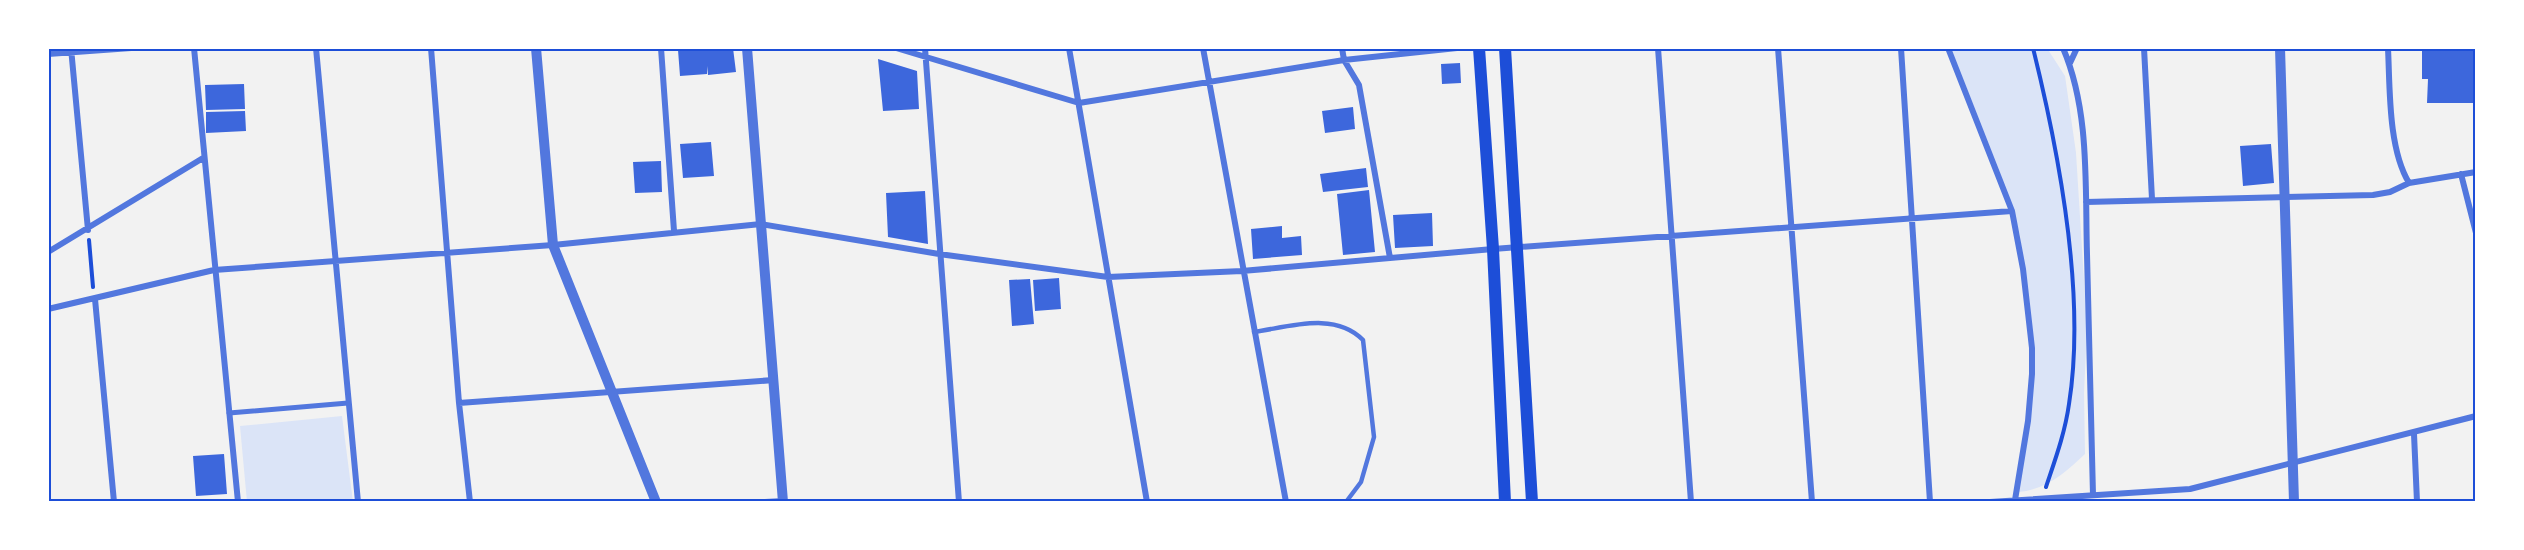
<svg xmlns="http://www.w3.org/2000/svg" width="2524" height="550" font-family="Rubik,sans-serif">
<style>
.green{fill:#dbe4f7}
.building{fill:#3d67dc}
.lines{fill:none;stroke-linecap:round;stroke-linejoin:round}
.path{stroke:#1d4ed8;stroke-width:4}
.service{stroke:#5277de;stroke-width:4.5}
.pedestrian{stroke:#5277de;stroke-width:5}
.minor{stroke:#5277de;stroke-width:6}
.tertiary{stroke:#5277de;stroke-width:10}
.secondary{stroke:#1d4ed8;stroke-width:12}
.neatline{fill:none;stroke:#1d4ed8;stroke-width:2}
</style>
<rect width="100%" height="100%" fill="#f2f2f2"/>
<path class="green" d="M1951 48H2047L2065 76 2076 153 2087 328 2084 393 2085 454C2066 472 2046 490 2018 492L2031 410 2027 294 2020 235 1999 170Z
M342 416 353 502H247L240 426Z"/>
<path class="building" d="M733 48 736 72 708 75 707 66V74L680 76 678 50Z
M2422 48H2476V103H2427L2428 79H2422Z
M878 59 917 71 919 109 883 111Z
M1460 63 1461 83 1442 84 1441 64Z
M244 84 245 109 206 110 205 85Z
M1353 107 1355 129 1325 133 1322 111Z
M245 111 246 131 206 133V112Z
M711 142 714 176 683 178 680 144Z
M2271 144 2274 183 2243 186 2240 146Z
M661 161 662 192 635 193 633 162Z
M1366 168 1368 187 1323 192 1320 174Z
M1369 190 1375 252 1343 255 1337 194Z
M925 191 928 244 888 237 886 193Z
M1432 213 1433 246 1395 248 1393 215Z
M1282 226V238L1301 236 1302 255 1253 259 1251 229Z
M1059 278 1061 309 1035 311 1033 280Z
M1030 279 1034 324 1012 326 1009 280Z
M224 454 227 494 196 496 193 456Z"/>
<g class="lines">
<path class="path" d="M2033 48C2059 153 2086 297 2069 404 2065 433 2055 460 2046 487
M89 240 93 287"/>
<path class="service" d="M1254 332C1289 327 1335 311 1363 340L1374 437 1361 482 1346 502"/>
<path class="pedestrian" d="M229 413 348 403"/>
<path class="minor" d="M71 48 88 230
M194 48 238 502
M316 48 358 502
M431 48 459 403 470 502
M661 48 674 231
M896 48 1079 103 1344 60 1457 48
M925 48 959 502
M1069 48 1147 502
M1203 48 1286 502
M1342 48 1344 60 1359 85 1390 258
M1658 48 1691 502
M1778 48 1812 502
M1901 48 1930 502
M1948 48 2012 211 2023 269 2032 348V374L2028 421 2015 500
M2063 48C2090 111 2085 186 2087 254 2089 334 2091 415 2093 495
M2144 48 2152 199
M2388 48C2390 88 2388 148 2409 183
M48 54 131 48
M2070 63 2077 48
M2461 174 2476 233
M2086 202 2373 195 2390 192 2409 183 2476 172
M48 252 203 158
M95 299 114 502
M48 309 214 270 553 245 761 224 939 254 1108 277 1242 271 1493 249 2012 211
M459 403 774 380
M2414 434 2417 502
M765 502 784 501
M1990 502 2190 489 2476 416"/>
<path class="tertiary" d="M536 48 553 245 656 502
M747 48 783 502
M2280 48 2294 502"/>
<path class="secondary" d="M1479 48 1493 249 1505 502
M1505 48 1532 502"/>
</g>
<rect width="2524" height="550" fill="none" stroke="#ffffff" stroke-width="99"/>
<rect x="50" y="50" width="2424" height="450" class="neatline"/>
</svg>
